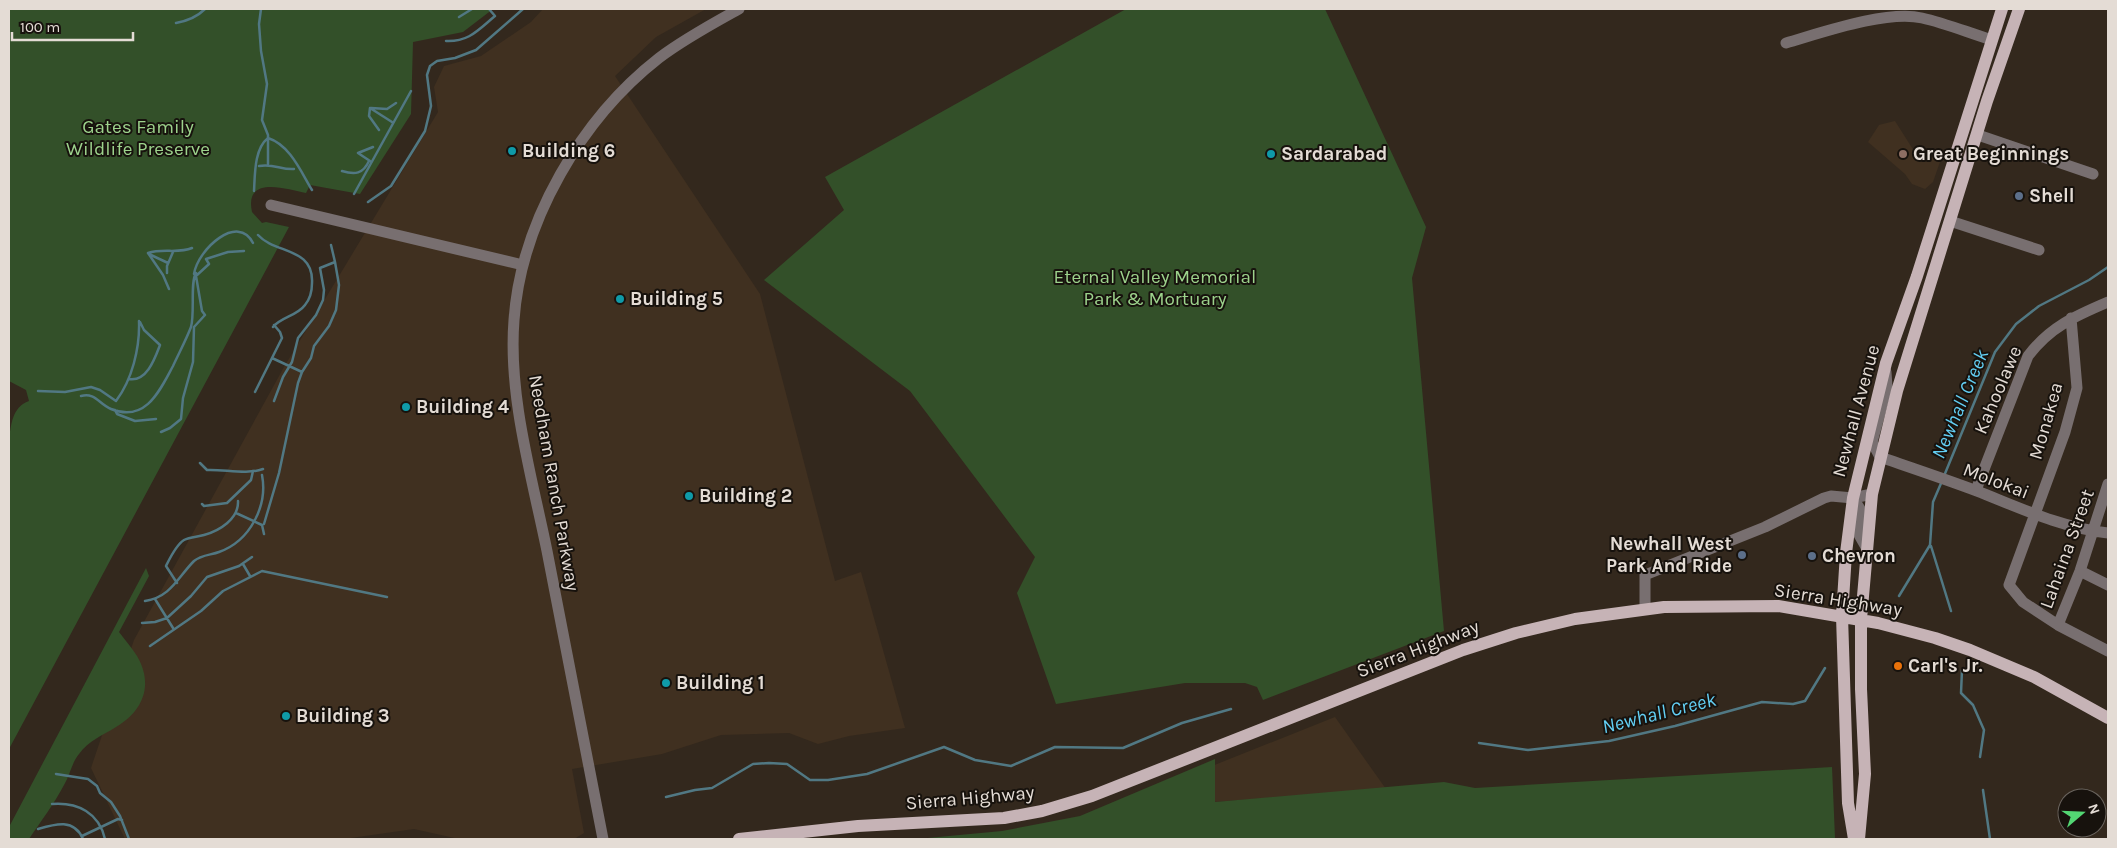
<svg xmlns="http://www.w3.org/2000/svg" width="2117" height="848" font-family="Karla,sans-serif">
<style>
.built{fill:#403020}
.green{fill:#335029}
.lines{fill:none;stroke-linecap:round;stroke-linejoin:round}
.stream{stroke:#517883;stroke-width:2.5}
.minor{stroke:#786f70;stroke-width:11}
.major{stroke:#c6b3b6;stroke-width:12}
.culture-dot{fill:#0f9aa8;stroke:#17120d;stroke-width:2}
.education-dot{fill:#8d6e63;stroke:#17120d;stroke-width:2}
.service-dot{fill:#5c6f8a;stroke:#17120d;stroke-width:2}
.food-dot{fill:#e8710a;stroke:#17120d;stroke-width:2}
.labels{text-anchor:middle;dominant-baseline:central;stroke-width:4;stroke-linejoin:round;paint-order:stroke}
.park-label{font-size:19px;fill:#9dd38c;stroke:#17120d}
.poi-label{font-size:19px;font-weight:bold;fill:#e4dcd5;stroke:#17120d;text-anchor:start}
.street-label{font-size:19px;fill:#e4dcd5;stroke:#17120d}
.water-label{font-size:20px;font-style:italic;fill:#63cff4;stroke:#17120d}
</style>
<rect width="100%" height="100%" fill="#33281d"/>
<path class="built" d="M543 9H706L656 37 615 76 760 294 835 581 861 572 905 728 849 736 818 744 789 733 721 735 662 754 572 769 584 833 574 839H459L414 829 344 839H125L91 768 134 640 284 367 438 112 434 87 444 66 481 56 531 22Z
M1895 121 1914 151 1941 159 1933 182 1925 189 1912 184 1905 174 1868 142 1879 125Z
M1335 717 1386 789 1214 802 1212 766Z"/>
<path class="green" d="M9 9H493L463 32 413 42 411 114 360 194 310 185 306 193C286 189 244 175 252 212L262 223 266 222 289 227 9 749V440C11 425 12 407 29 401L26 390 9 381Z
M1126 9H1325L1426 227 1412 278 1444 631 1263 700 1257 687 1245 683H1185L1056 704 1017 593 1035 557 910 391 764 280 844 210 825 177Z
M146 568 149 576 119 632C125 640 132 648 137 656 154 685 143 711 116 727 102 736 89 740 79 754 72 762 70 775 64 785 54 804 41 821 29 839H9V827Z
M1215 759V802L1444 782 1475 788 1832 767 1835 838 1834 839H917L1002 831 1080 816Z"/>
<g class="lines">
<path class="stream" d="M261 9 259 24 261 51 267 84 262 120 268 135V164
M459 17 472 9
M176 23C187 21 197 17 205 9
M446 41C469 42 478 30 495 16L489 9
M371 108 387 109 396 103
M379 130 369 116 370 108 392 122
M358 153 373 147
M358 153 370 161
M259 166C273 163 281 170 294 169
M342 171C355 175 363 174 369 161
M254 191C255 175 254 149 268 138 290 145 301 172 312 190
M354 194 411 91
M368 202 391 186 425 131 431 106 427 75 430 66 437 61 455 58 476 50 523 9
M258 235C275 254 314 247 312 283 312 291 310 299 305 305 297 316 281 317 273 327
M148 253C163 248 178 254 192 248
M148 253 163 275 169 289
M149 254 168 263
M167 273V266L173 252
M194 274C198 249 238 213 253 243
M272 358 302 372
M129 379C147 382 155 358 160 345L144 330 140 322
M38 391 65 392 91 387 100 390 116 401C132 380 140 348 139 321
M255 392 282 338 280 332 274 325
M81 396C95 392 99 404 111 409 146 423 160 390 173 366 179 353 186 340 191 327 195 313 190 282 196 273
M274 401 283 377 292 362 298 338 316 315 323 300 324 290 320 268 335 262 331 245
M115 410 117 414 135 421 156 419
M161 432 170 428 181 419 183 398 193 362 194 327 205 315 202 311 196 276 209 264 206 259 228 252 244 251
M200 463 207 470C224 469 247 475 263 469
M1944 476 1995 352 2016 324 2039 306 2089 280 2108 267
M202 504 204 506 227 503 251 480 253 471
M236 513 262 525 264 534
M264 524 279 473 298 383 302 372 311 358 314 346 329 326 336 310 339 285 335 262
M1931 546 1951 611
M243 564 250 576
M177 583 166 566C170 558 176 545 184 540 190 537 197 537 204 535 219 531 239 519 238 501
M1899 596 1930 545 1933 502 1942 481
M155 599 173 628
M145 601C171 597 178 577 194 561 201 555 211 555 219 552 250 541 268 506 262 475
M142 623 155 622 167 618 191 596 207 577 239 566 252 557
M150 646 201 611 223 591 262 571 387 597
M1962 670 1961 693 1973 705 1984 730 1980 757
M1479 743 1528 750 1609 741 1675 726 1762 702 1793 704 1805 701 1825 668
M56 774 88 779 97 786 100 793 111 802 120 816 129 839
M1983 790 1990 839
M666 797 695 790 712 788 753 764 769 763 787 764 810 780H828L867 774 944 747 975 760 1011 766 1055 747 1123 748 1182 723 1231 709
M52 804C78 802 99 813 105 839
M38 829C55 824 74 818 83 839
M82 836 118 819 122 820"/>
<path class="minor" d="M1786 43C1821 33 1886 10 1922 18 1945 23 1969 33 1992 40
M1978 135 2093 174
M271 205 523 265
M1950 221 2039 250
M2071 318 2077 388 2065 432 2009 585 2023 602 2058 625 2108 651
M1886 372 1887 387 1872 442 1880 457C1912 468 1945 479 1977 491 2020 508 2062 528 2108 533
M1976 490 2028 356C2050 327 2075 316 2108 302
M1853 498 1860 509 1858 533 1866 547
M2080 571 2108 585
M1645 609V575L1765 527 1824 498 1831 496 1853 498 1872 494
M2058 625 2080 571 2108 484
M603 839C584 743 566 647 547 551 532 477 508 396 514 320 521 221 582 118 659 58 684 39 712 24 739 9"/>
<path class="major" d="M739 839 858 826 1004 818 1042 811 1092 796 1463 650 1516 633 1575 619 1664 607 1778 606 1878 623 1935 638 1970 650 2034 677 2108 718
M1854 839 1848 803 1842 616 1846 553 1853 498 1886 363 1917 276 2002 9
M1859 839 1865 774 1861 689V619L1872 494 1897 391 1987 101 2019 9"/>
</g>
<g class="culture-dot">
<circle cx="512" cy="151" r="5"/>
<circle cx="1271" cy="154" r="5"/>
<circle cx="620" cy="299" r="5"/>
<circle cx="406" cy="407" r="5"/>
<circle cx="689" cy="496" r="5"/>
<circle cx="666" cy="683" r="5"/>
<circle cx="286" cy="716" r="5"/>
</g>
<circle class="education-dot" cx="1903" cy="154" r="5"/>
<g class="service-dot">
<circle cx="2019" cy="196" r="5"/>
<circle cx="1742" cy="555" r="5"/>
<circle cx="1812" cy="556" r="5"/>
</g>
<circle class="food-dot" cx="1898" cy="666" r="5"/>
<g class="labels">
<g class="park-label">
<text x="138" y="127">Gates Family<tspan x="138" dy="22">Wildlife Preserve</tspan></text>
<text x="1155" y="277">Eternal Valley Memorial<tspan x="1155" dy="22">Park &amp; Mortuary</tspan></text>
</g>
<g class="poi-label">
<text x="522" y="151">Building 6</text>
<text x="1281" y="154">Sardarabad</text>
<text x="1913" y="154">Great Beginnings</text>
<text x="2029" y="196">Shell</text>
<text x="630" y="299">Building 5</text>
<text x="416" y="407">Building 4</text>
<text x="699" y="496">Building 2</text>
<text x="1732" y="544" text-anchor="end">Newhall West<tspan x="1732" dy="22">Park And Ride</tspan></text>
<text x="1822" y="556">Chevron</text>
<text x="1908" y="666">Carl's Jr.</text>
<text x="676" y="683">Building 1</text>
<text x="296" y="716">Building 3</text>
</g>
<g class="street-label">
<text transform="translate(1998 390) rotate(-67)">Kahoolawe</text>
<text transform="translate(1856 411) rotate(-75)">Newhall Avenue</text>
<text transform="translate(2046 421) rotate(-74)">Monakea</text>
<text transform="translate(1996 481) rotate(21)">Molokai</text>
<text transform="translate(554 483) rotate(80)">Needham Ranch Parkway</text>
<text transform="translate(2067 549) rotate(-70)">Lahaina Street</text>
<text transform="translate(1838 600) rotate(9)">Sierra Highway</text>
<text transform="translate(1418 649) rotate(-21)">Sierra Highway</text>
<text transform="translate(970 798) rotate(-5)">Sierra Highway</text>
</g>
<g class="water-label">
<text transform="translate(1960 404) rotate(-67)">Newhall Creek</text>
<text transform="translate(1659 713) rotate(-14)">Newhall Creek</text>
</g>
</g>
<rect width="2117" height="848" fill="none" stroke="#e4dcd5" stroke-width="20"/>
<g transform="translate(2082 813) rotate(71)"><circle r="24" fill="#17120d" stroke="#69635d"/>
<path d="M0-4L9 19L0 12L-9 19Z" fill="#53d673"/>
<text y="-8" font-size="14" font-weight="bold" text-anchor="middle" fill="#e4dcd5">N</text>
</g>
<path d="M12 32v8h121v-8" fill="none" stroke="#e4dcd5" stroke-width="2.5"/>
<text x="20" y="32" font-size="15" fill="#e4dcd5" stroke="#17120d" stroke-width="4" paint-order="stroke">100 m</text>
</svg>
